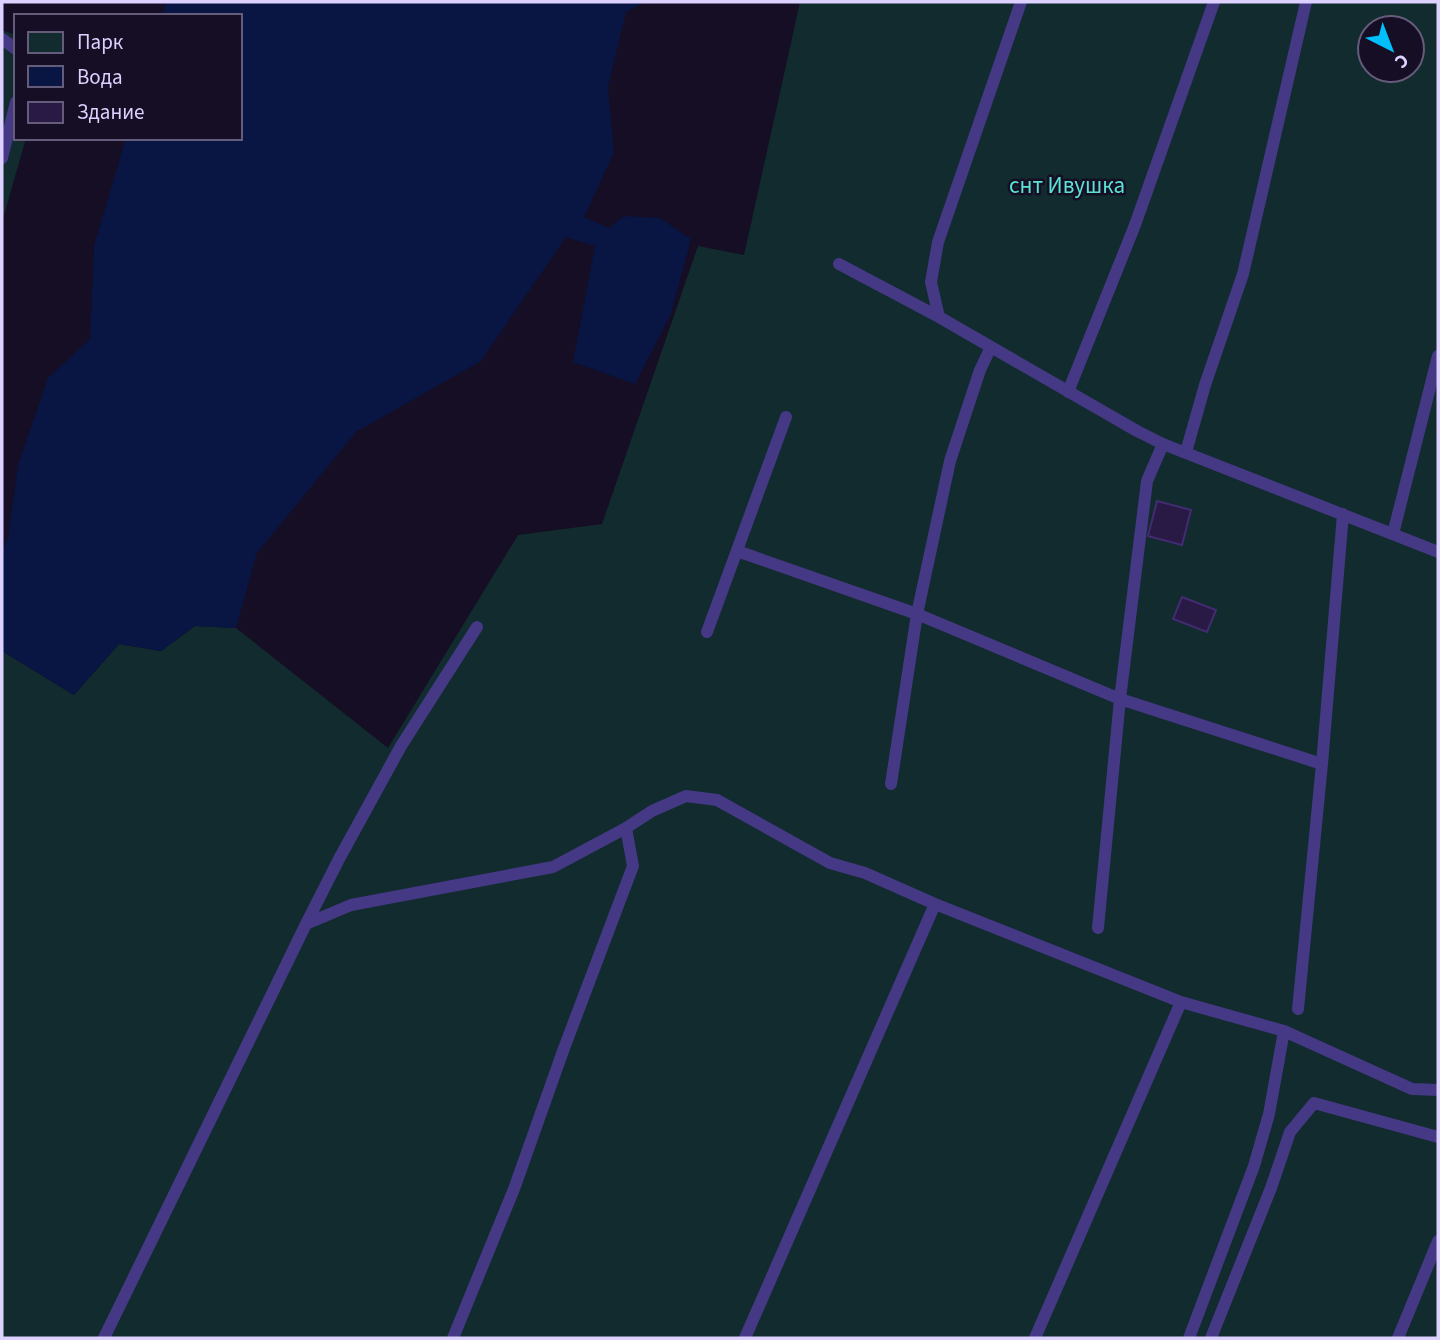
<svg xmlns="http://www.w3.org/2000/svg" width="1440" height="1340" font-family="'Source Sans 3',sans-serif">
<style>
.green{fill:#112b2e;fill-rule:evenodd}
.water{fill:#091542}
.building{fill:#281945;stroke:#432b72;stroke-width:2}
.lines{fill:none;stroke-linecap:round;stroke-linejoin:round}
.lane{stroke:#453884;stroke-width:12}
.labels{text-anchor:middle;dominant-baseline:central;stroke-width:5;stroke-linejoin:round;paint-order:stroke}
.park-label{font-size:23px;fill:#5ae2d3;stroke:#150e24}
</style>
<rect width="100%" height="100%" fill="#150e24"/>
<path class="green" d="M800 2H1438V1338H2V651L74 695 119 644 161 651 195 626 236 628 388 748 518 535 602 524 698 246 744 255ZM1370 28H1412V70H1370Z
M2 30 16 35V138H26L2 222Z"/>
<path class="water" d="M166 2H645L626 12 608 87 614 153 584 217 609 228 624 216 660 218 691 239 671 314 635 384 573 362 595 246 566 237 481 361 356 432 257 553 236 628 195 626 161 651 119 644 74 695 2 651V552L8 538 18 465 48 378 90 339 94 246 126 138H240V16H162Z"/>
<path class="building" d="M1157 501 1191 510 1182 545 1148 536Z
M1182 597 1216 610 1207 632 1173 619Z"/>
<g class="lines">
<path class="lane" d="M2 39 16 49
M2 158 16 102
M839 264 939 317 1137 431 1163 444 1438 552
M939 317 931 282 938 242 1021 2
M1068 392 1135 225 1214 2
M1186 452 1205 385 1243 274 1306 2
M1393 534 1438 356
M737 551 917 614 1120 699 1322 764
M707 632 786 417
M891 784 917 614 950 461 980 370 991 347
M306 924 339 859 401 746 477 627
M1098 928 1120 699 1147 481 1163 444
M1298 1009 1322 764 1343 514
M104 1338 306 924 351 905 553 867 626 828 652 811 686 796 717 800 830 863 865 873 935 904 1181 1002 1284 1031 1412 1089 1438 1090
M453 1338 514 1189 563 1051 633 866 626 828
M745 1338 935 904
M1035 1338 1181 1002
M1189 1338 1254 1166 1269 1114 1284 1031
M1211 1338 1271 1188 1290 1132 1314 1103 1438 1137
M1398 1338 1438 1241"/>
</g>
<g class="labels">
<g class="park-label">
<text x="1067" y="185">снт Ивушка</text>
</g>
</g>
<rect width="1440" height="1340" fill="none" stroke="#dcd1ff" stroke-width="7"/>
<rect x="14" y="14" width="228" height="126" fill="#150e24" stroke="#655c7c" stroke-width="2"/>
<rect x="28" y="32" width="35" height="21" fill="#112b2e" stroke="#655c7c" stroke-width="2"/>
<text x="77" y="49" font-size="21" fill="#dcd1ff">Парк</text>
<rect x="28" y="66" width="35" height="21" fill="#091542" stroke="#655c7c" stroke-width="2"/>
<text x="77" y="84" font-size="21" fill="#dcd1ff">Вода</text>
<rect x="28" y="102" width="35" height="21" fill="#281945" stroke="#655c7c" stroke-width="2"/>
<text x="77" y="119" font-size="21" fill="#dcd1ff">Здание</text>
<g transform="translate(1391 49) rotate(138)"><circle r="33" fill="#150e24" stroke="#655c7c" stroke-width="2"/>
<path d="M0-5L12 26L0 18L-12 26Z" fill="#00bffc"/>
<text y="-10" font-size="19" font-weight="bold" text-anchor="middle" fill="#dcd1ff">С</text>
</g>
</svg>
